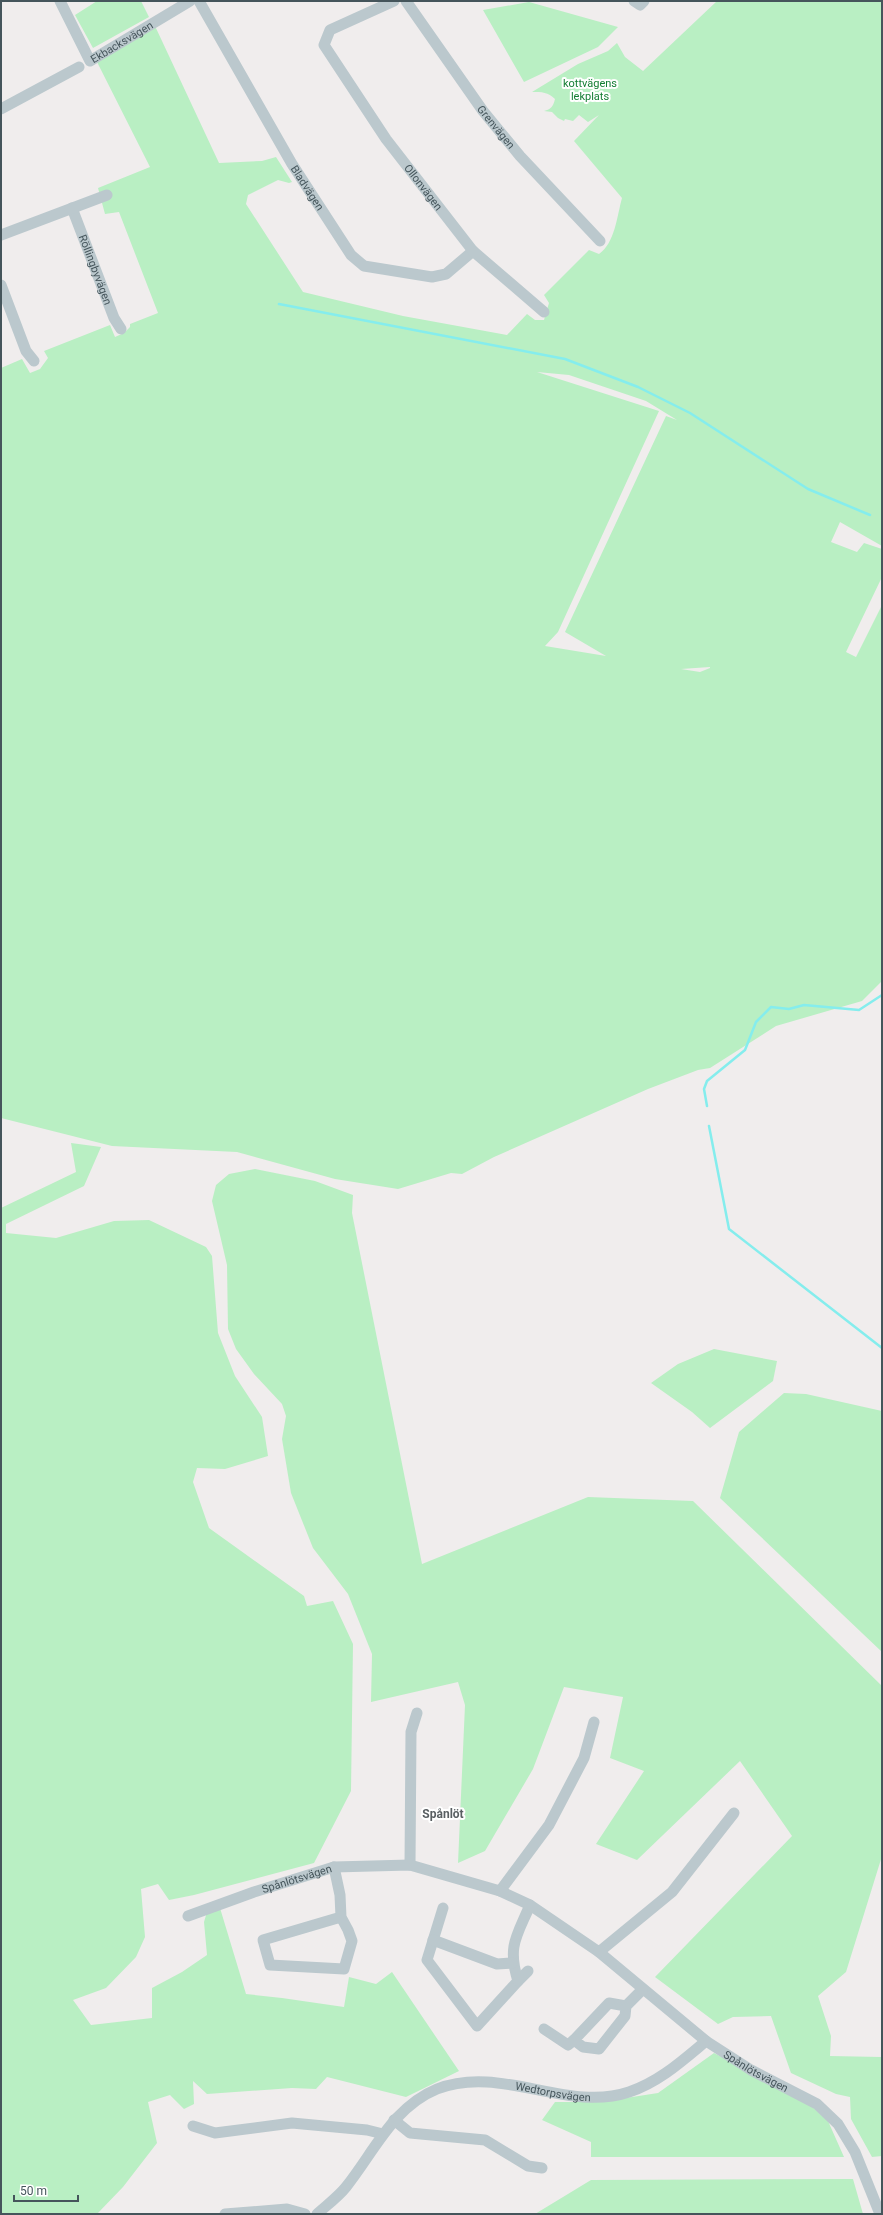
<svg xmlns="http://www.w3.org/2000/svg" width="883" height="2215" font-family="Roboto,sans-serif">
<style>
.green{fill:#b9efc3;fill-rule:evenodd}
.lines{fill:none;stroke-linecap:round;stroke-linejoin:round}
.stream{stroke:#85eded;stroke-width:2.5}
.minor{stroke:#bbc8cd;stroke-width:11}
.labels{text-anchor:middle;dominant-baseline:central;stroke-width:4;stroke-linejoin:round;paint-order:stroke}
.street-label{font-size:11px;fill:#45555b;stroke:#fff}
.park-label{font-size:11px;fill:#147d33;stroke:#fff}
.neighbourhood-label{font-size:12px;font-weight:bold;fill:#595f62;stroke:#fff}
</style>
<rect width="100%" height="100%" fill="#f0eded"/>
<path class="green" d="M97 1H141L149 17 93 48 75 15Z
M717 1H882V546L840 522 831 542 857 552 864 543 882 549V577L846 652 856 657 882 605V981L862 1001 776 1026 710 1068 698 1070 648 1089 494 1157 462 1174 451 1173 398 1189 335 1179 237 1152 112 1146 1 1118V368L22 359 30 373 40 369 48 358 44 351 110 325 115 337 124 333 130 327V324L158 313 119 212 105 214 98 188 150 167 96 60 155 26 219 163 262 161 276 157 292 182 289 183 278 180 248 195 246 204 303 292 403 316 507 335 527 314 535 320H544L549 303 544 295 589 250 599 254C615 243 617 216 622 198L574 141 599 115 588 122 579 115 573 121 565 119 564 121 558 118 552 112 544 111C551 109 553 107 555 99 548 92 542 92 532 92L578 64 608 51 617 43 625 57 643 71ZM537 372 569 375 646 401 677 420 666 416 565 632 606 656 545 646 558 632 659 411ZM710 668 700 672 681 669 710 667Z
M529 2 618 27 598 47 524 82 483 10Z
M71 1143 101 1147 84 1186 6 1224V1233L56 1238 114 1221 149 1220 206 1247 212 1256 218 1333 235 1376 262 1417 268 1456 225 1469 197 1468 193 1482 209 1528 304 1596 307 1606 333 1601 353 1644 351 1791 314 1863 194 1895 169 1900 158 1884 141 1889 145 1937 136 1957 106 1988 73 2000 91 2025 152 2018V1988L182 1972 207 1955 204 1922 207 1912 220 1908 246 1994 282 1998 344 2007 349 1977 376 1984 392 1972 459 2071 406 2097 327 2077 316 2089 292 2088 207 2094 193 2081 194 2104 184 2109 170 2095 148 2102 157 2143 123 2187 97 2214H1V1208L76 1172Z
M255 1169 315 1181 353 1195 352 1213 422 1564 588 1497 693 1501 882 1686V1856L846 1972 818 1996 831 2036 830 2056 882 2057V2156L872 2157 851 2119 850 2097 836 2094 791 2073 771 2016 733 2017 718 2024 655 1977 792 1836 740 1761 637 1860 596 1844 644 1771 610 1758 623 1697 564 1687 533 1769 485 1851 458 1863 465 1705 458 1682 371 1702 372 1654 348 1594 313 1548 291 1493 282 1439 286 1416 282 1404 254 1374 236 1349 228 1329 227 1265 212 1201 216 1185 229 1174Z
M714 1349 777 1361 773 1381 710 1428 692 1412 651 1383 678 1364Z
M784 1393 806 1394 882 1411V1652L720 1498 739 1432Z
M714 2053 808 2103 828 2121 844 2157H591V2142L542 2120 555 2102H600L658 2093Z
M853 2179 863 2214H535L591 2180Z"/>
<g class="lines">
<path class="stream" d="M279 304 565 359 638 387 690 413 808 489 870 515
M707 1106 704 1089 707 1081 745 1050 756 1022 771 1007 789 1009 804 1005 859 1010 882 995
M709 1126 729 1229 882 1348"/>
<g class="minor">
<path id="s1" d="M60 1 90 61 190 1"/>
<path id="s2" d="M199 1 292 164 351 255 364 266 432 277 446 274 473 251"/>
<path id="s3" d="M394 1 330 30 324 45 386 139 473 251 544 312"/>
<path id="s4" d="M406 1 483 111 520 156 600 241"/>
<path d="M634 1 640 5 644 1"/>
<path d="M1 109 79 67"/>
<path id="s5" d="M72 208 114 318 121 329"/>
<path d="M1 235 107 195"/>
<path d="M1 285 26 351 34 361"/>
<path d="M410 1865 411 1732 417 1713"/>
<path d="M334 1867 340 1895 341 1917 348 1930 352 1941 344 1969 270 1965 263 1940 341 1917"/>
<path d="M500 1891 549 1825 584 1758 594 1722"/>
<path d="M443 1908 427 1960 477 2026 518 1981C507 1946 517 1936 530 1905"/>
<path id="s6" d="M188 1916 254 1892 334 1867 410 1865 500 1891 530 1905 599 1952 706 2041 751 2070 817 2104 838 2124 855 2152 880 2214"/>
<path d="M433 1940 497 1964 512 1963"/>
<path d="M599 1952 672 1892 734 1813"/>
<path d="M518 1981 528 1971"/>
<path d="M626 2006 625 2016 599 2049 583 2047 574 2040 609 2003 626 2006 642 1990"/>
<path d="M544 2029 568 2045 574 2040"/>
<path d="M394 2120 410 2133 485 2140 528 2166 542 2168"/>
<path d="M193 2126 215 2133 292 2123 367 2130 383 2134"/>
<path d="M225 2214 287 2209 305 2214"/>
<path id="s7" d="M317 2214C327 2205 338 2197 346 2187 374 2152 393 2107 437 2089 501 2064 567 2113 629 2092 659 2082 682 2061 706 2041"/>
</g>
</g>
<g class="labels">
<g class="street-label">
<text stroke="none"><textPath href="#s1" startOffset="104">Ekbacksvägen</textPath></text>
<text stroke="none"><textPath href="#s4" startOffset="155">Grenvägen</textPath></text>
<text stroke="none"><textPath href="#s3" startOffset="260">Ollonvägen</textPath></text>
<text stroke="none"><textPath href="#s2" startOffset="216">Bladvägen</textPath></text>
<text stroke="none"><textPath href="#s5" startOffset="66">Röllingbyvägen</textPath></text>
<text stroke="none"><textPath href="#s6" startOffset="115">Spånlötsvägen</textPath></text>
<text stroke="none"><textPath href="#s6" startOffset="638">Spånlötsvägen</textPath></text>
<text stroke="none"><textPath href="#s7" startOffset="293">Wedtorpsvägen</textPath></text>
</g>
<g class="park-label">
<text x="590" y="83">kottvägens<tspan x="590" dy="13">lekplats</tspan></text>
</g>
<g class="neighbourhood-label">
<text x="443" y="1814">Spånlöt</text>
</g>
</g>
<rect width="883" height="2215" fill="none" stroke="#45555b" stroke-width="4"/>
<path d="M14 2195v6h64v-6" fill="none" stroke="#45555b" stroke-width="2"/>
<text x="20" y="2195" font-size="12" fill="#45555b" stroke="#ffffff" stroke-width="3" paint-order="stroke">50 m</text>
</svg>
